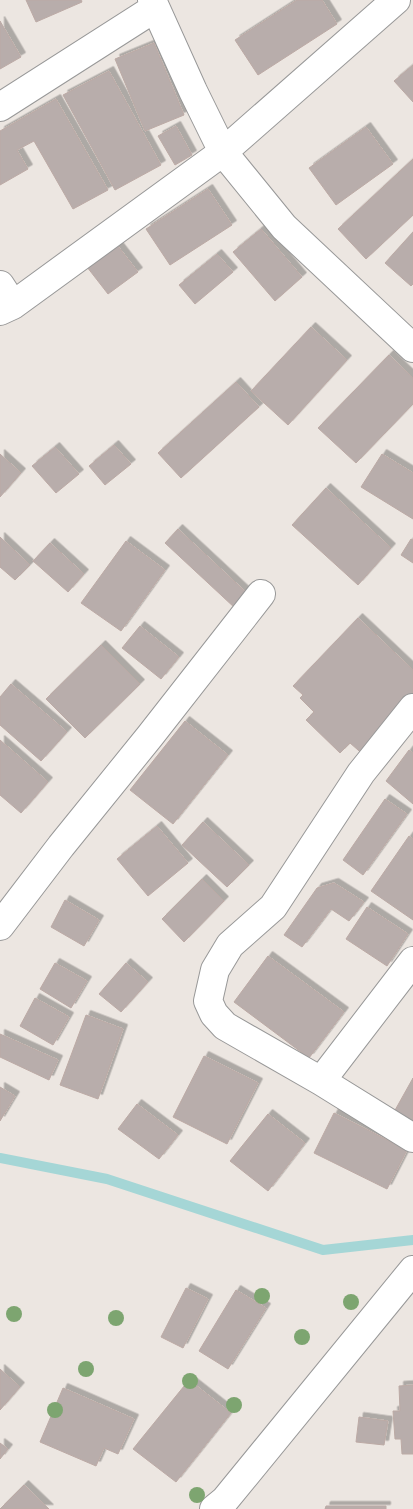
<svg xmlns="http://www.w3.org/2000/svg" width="413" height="1509" font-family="'Public Sans',sans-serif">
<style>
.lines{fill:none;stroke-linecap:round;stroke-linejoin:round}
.stream{stroke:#a5d6d6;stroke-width:10}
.building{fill:#b8adab;stroke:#bcaaa5;filter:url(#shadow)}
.street-casing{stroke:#989898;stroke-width:30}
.street{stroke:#fff;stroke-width:28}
.tree{fill:#7da570}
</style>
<defs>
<filter id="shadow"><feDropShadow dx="4.5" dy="-4.5" stdDeviation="0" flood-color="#0004"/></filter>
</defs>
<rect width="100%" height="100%" fill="#ece6e1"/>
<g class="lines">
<path class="stream" d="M0 1158 107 1179 323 1250 413 1240"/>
</g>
<path class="building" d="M26 0H81L82 2 36 22Z
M297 0H322L337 24 258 75 235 40Z
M0 21 21 57 0 69Z
M154 43 184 115 145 131 115 59Z
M413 65V102L394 81Z
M109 71 161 165 115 190 63 95Z
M56 99 108 190 73 209 34 141 17 150 28 169 0 185V131Z
M176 126 192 155 175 165 158 136Z
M366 127 393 164 336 205 309 168Z
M413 159V215L366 259 338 229Z
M208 189 232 225 170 265 146 229Z
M261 229 302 277 275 301 233 252Z
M413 232V284L411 286 385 263Z
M117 245 138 272 108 294 87 267Z
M217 254 233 272 195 304 179 285Z
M311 327 347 360 288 425 251 391Z
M389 355 413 378V404L356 463 318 428Z
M236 382 259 407 181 478 158 453Z
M114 445 131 464 105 485 89 466Z
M55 447 79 474 56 493 32 466Z
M0 454 21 473 0 497Z
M382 454 413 473V519L361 487Z
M326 488 391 548 358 585 292 525Z
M178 529 250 596 236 609 165 543Z
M0 537 30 565 15 580 0 567Z
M411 539 413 540V563L401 555Z
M126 541 165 570 121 631 81 603Z
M50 543 84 574 68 592 33 561Z
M358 618 413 670V693L392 714 366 757 350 743 340 753 306 720 314 712 300 698 303 695 293 686Z
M140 626 179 657 161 679 122 648Z
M101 645 140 684 85 738 46 699Z
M11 684 67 732 41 761 0 725V697Z
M185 721 228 755 173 824 130 790Z
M0 740 48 782 21 813 0 795Z
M409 750 413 753V804L386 781Z
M385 799 407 814 363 875 343 860Z
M203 822 249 865 227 887 182 845Z
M157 826 188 863 148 896 117 859Z
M409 836 413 839V920L371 891Z
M202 879 224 901 184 942 162 919Z
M334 883 364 902 349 921 331 909 302 947 284 935 317 888Z
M65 900 99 920 84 946 51 927Z
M367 907 408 934 387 966 346 939Z
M268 956 344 1012 309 1058 234 1002Z
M55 963 87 981 71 1008 40 989Z
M126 963 148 982 121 1012 99 994Z
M35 998 69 1017 53 1045 20 1026Z
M86 1015 123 1029 98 1099 60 1085Z
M0 1034 58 1060 49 1080 0 1057Z
M204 1056 258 1083 227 1144 173 1117Z
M413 1078V1122L394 1112Z
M0 1087 15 1096 0 1121Z
M137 1104 178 1135 159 1159 118 1129Z
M334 1113 407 1150 387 1189 314 1153Z
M268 1114 305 1143 268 1191 230 1161Z
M186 1288 208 1299 183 1348 161 1337Z
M236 1290 266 1308 228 1369 199 1351Z
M0 1369 20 1387 0 1410Z
M189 1380 231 1413 176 1482 133 1449Z
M413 1385V1454H402L401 1439H395L393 1411H400L399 1386Z
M63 1388 134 1419 118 1454 104 1448 96 1466 40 1442Z
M359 1417 388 1421 384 1445 356 1442Z
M0 1443 8 1449 0 1459Z
M24 1485 49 1509H0Z
M326 1506H386V1509H325Z"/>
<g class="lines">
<defs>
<path id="street" d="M152 0 193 91 223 152 284 227 413 348
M0 107 155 8
M0 285 13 305
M0 311 13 305 223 152 396 0
M413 708 361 773 273 907 230 945 215 970 208 1001 214 1014 225 1026 321 1081 413 1138
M0 926 61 846 150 736 261 594
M321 1081 413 961
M214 1509 225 1500 413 1270"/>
</defs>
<use href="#street" class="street-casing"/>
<use href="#street" class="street"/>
</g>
<g class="tree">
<circle cx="262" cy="1296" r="8"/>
<circle cx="351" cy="1302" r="8"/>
<circle cx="14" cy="1314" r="8"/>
<circle cx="116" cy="1318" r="8"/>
<circle cx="302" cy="1337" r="8"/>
<circle cx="86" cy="1369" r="8"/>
<circle cx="190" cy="1381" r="8"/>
<circle cx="234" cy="1405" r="8"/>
<circle cx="55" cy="1410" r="8"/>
<circle cx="197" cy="1495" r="8"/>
</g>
</svg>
